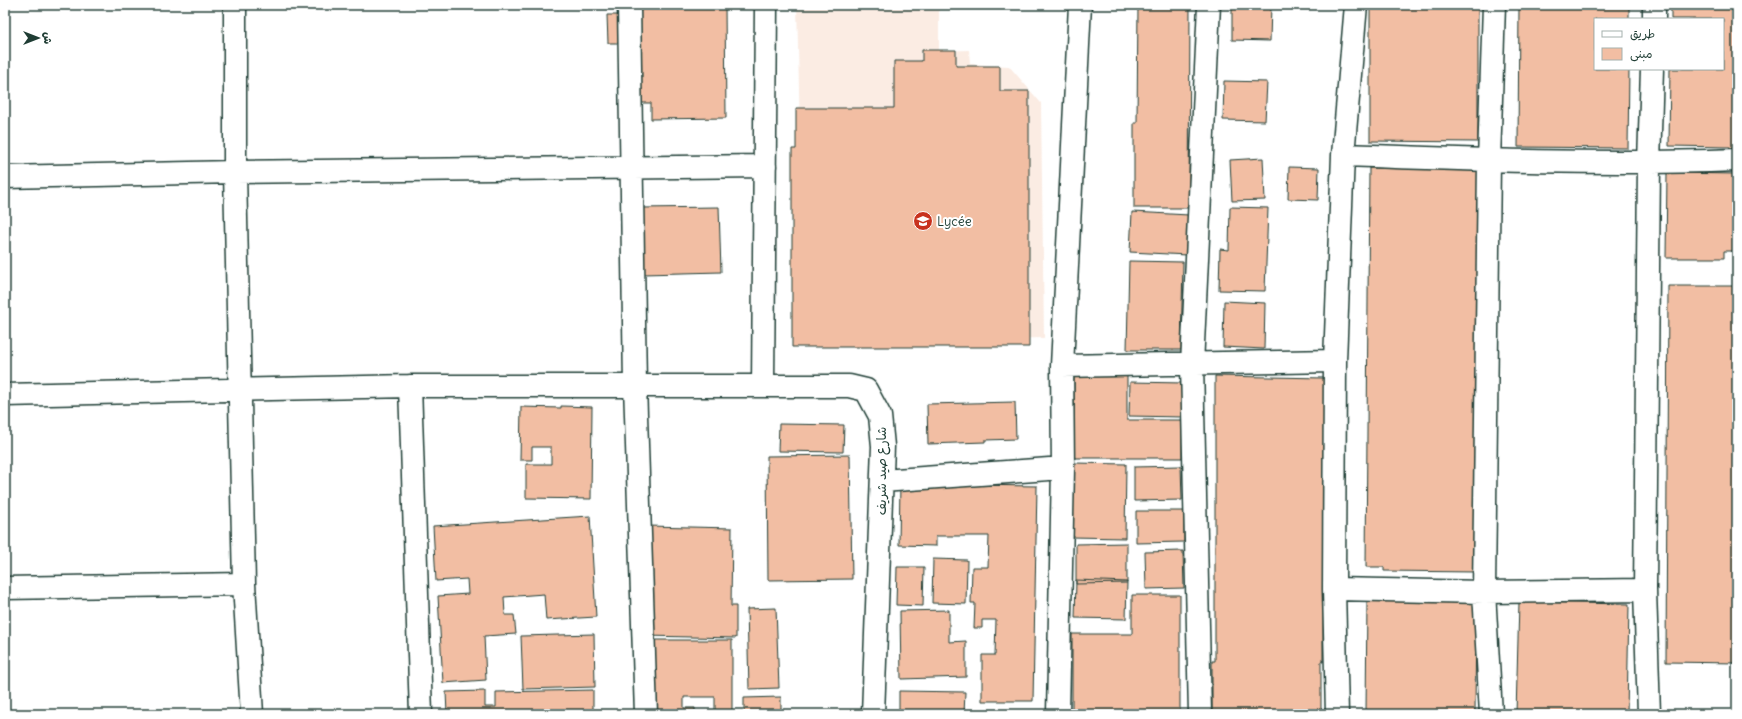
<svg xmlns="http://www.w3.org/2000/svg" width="1742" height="719" font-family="Delius,'Playpen Sans Arabic',sans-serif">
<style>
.built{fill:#fbece3}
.building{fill:#f2bea3;stroke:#1f3d34}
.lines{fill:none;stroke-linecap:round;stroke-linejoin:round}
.street-casing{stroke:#1f3d34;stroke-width:25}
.street{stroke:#fff;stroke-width:22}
.labels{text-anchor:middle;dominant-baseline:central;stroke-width:4;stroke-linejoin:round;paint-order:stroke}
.poi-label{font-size:13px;fill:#1f3d34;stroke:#fff;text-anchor:start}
.street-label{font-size:13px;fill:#1f3d34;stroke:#fff}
</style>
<rect width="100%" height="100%" fill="#fff"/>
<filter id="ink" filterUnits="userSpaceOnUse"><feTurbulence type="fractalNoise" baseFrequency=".025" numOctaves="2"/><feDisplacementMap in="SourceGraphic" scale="8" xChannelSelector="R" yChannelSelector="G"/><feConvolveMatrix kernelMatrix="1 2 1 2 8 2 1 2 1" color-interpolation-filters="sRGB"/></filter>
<g filter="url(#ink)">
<path class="built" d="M797 5H939V51L969 50 970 64 1009 66 1041 103 1044 338 805 344Z"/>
<path class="building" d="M647 5H725L726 118 651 119V103H634L633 7H647Z
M1138 5H1190L1189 208H1134V123H1137Z
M1232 5H1271L1270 41 1232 40Z
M1370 5H1480V7H1478V142L1370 141Z
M1519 5H1629V19H1595V69H1629L1628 148 1518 147Z
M1671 5H1737V153H1730V147L1669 146 1670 69H1723V19H1671Z
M607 15H631L621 43H608Z
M922 50H956V66H1000V91H1029V347H792V149H796V108H894V61H922Z
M1224 81 1267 82 1265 121 1223 120Z
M1263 158 1265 200 1232 201 1230 160Z
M1289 167 1319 168 1318 200 1288 199Z
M1369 168 1478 169 1475 572 1384 571V567H1366Z
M1667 173 1737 174V251H1724V258H1666Z
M719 207 721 272 643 274 641 208Z
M1230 207 1268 208 1265 291 1219 290 1220 249 1229 250Z
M1132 212 1189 215 1187 255 1130 252Z
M1129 261 1183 262 1181 350H1127Z
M1668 286H1737V663L1666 662Z
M1224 301 1265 303 1264 349 1223 347Z
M1074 375H1127V420H1182V458H1074Z
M1215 376 1324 378 1323 662H1321V714H1212V661H1215Z
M1130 382 1183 383 1182 417 1129 416Z
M1015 402 1016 439 985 440V442L928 444 927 404Z
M561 406 592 407 591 499 526 498V464H551V447H532V460H520L521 407 561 408Z
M779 424 844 425 843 452 778 451Z
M850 455 852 579 768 580 767 456Z
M1074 463 1126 464 1125 538 1072 537Z
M1181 466 1182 500 1134 501V467Z
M900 484 1037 486 1033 701H982V655H995L996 620H982V628H974L975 603H971L972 567H988L989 536H936V546L899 545Z
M1136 511H1184V542L1136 543Z
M590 516 596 617 546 620 544 594 504 597 505 615H514L516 634 484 636 486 680 443 683 438 596 468 594 467 579 436 581 433 526Z
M648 526 732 528 731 606H736V638L646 636Z
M1127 543V583L1076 584V544Z
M1183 551 1184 588 1146 589 1145 552Z
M933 559 967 560 966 604 932 603Z
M897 567H924L923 606 896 605Z
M1076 580 1127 582 1126 619 1075 618Z
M1132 595H1180V714H1072V634H1132Z
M1367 599 1476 600 1475 714H1366Z
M1519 602 1629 604 1627 714H1516Z
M776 608 779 688 749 689 747 609Z
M949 610V642L966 641V677L901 679 900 611Z
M594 634 595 687 523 689 521 636Z
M646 640H732V714H715V697H684V708H695V714H646Z
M593 690V714H447L446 692 485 691V707H496V692Z
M899 691 965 692 964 714H899Z
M781 697V714H744V698Z"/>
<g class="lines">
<defs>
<path id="street" d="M235 5V172L244 584 252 714
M629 5 635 385 646 714
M1654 19V5
M1343 155C1474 160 1606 165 1737 160
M5 177 235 172 765 166
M1062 366 1335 361
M410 386 421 714
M763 386 766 5
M5 395 410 386H849L866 390 880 416 883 446 873 714
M882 481 1063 468
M5 588 244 584
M1334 589 1484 592 1645 590
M1058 714 1063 468 1062 366 1080 5
M1200 714 1192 365 1209 5
M1337 714 1334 589 1335 361 1343 155 1356 5
M1491 714 1484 592 1489 161 1494 5
M1649 714 1645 590 1649 163 1652 69"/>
</defs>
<use href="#street" class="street-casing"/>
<use href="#street" class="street"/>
</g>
</g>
<defs>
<symbol id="school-disc" viewBox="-11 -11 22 22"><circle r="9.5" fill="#c8321e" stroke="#fff"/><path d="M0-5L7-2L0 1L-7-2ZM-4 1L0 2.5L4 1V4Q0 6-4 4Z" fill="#fff"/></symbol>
</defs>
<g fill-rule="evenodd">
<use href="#school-disc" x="912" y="210" width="22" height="22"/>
</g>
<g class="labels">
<g class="poi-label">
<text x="937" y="221">Lycée</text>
</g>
<g class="street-label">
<text transform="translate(881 471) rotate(-90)">شارع صيد شريف</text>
</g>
</g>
<rect width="1742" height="719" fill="none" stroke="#fff" stroke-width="20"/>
<rect x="10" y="10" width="1722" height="699" fill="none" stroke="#1f3d34" stroke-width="1.5" filter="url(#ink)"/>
<rect x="1594" y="18" width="130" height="52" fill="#ffffff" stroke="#a5b1ae"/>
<rect x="1602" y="31" width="20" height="6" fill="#ffffff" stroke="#a5b1ae"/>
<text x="1630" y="38" font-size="12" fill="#1f3d34">طريق</text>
<rect x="1602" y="48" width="20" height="12" fill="#f2bea3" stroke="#a5b1ae"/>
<text x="1630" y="58" font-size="12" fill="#1f3d34">مبنى</text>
<g transform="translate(38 38) rotate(90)" stroke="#ffffff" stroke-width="3" paint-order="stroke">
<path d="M0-3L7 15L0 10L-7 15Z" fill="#1f3d34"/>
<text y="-6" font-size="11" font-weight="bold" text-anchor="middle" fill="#1f3d34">ش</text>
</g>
</svg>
